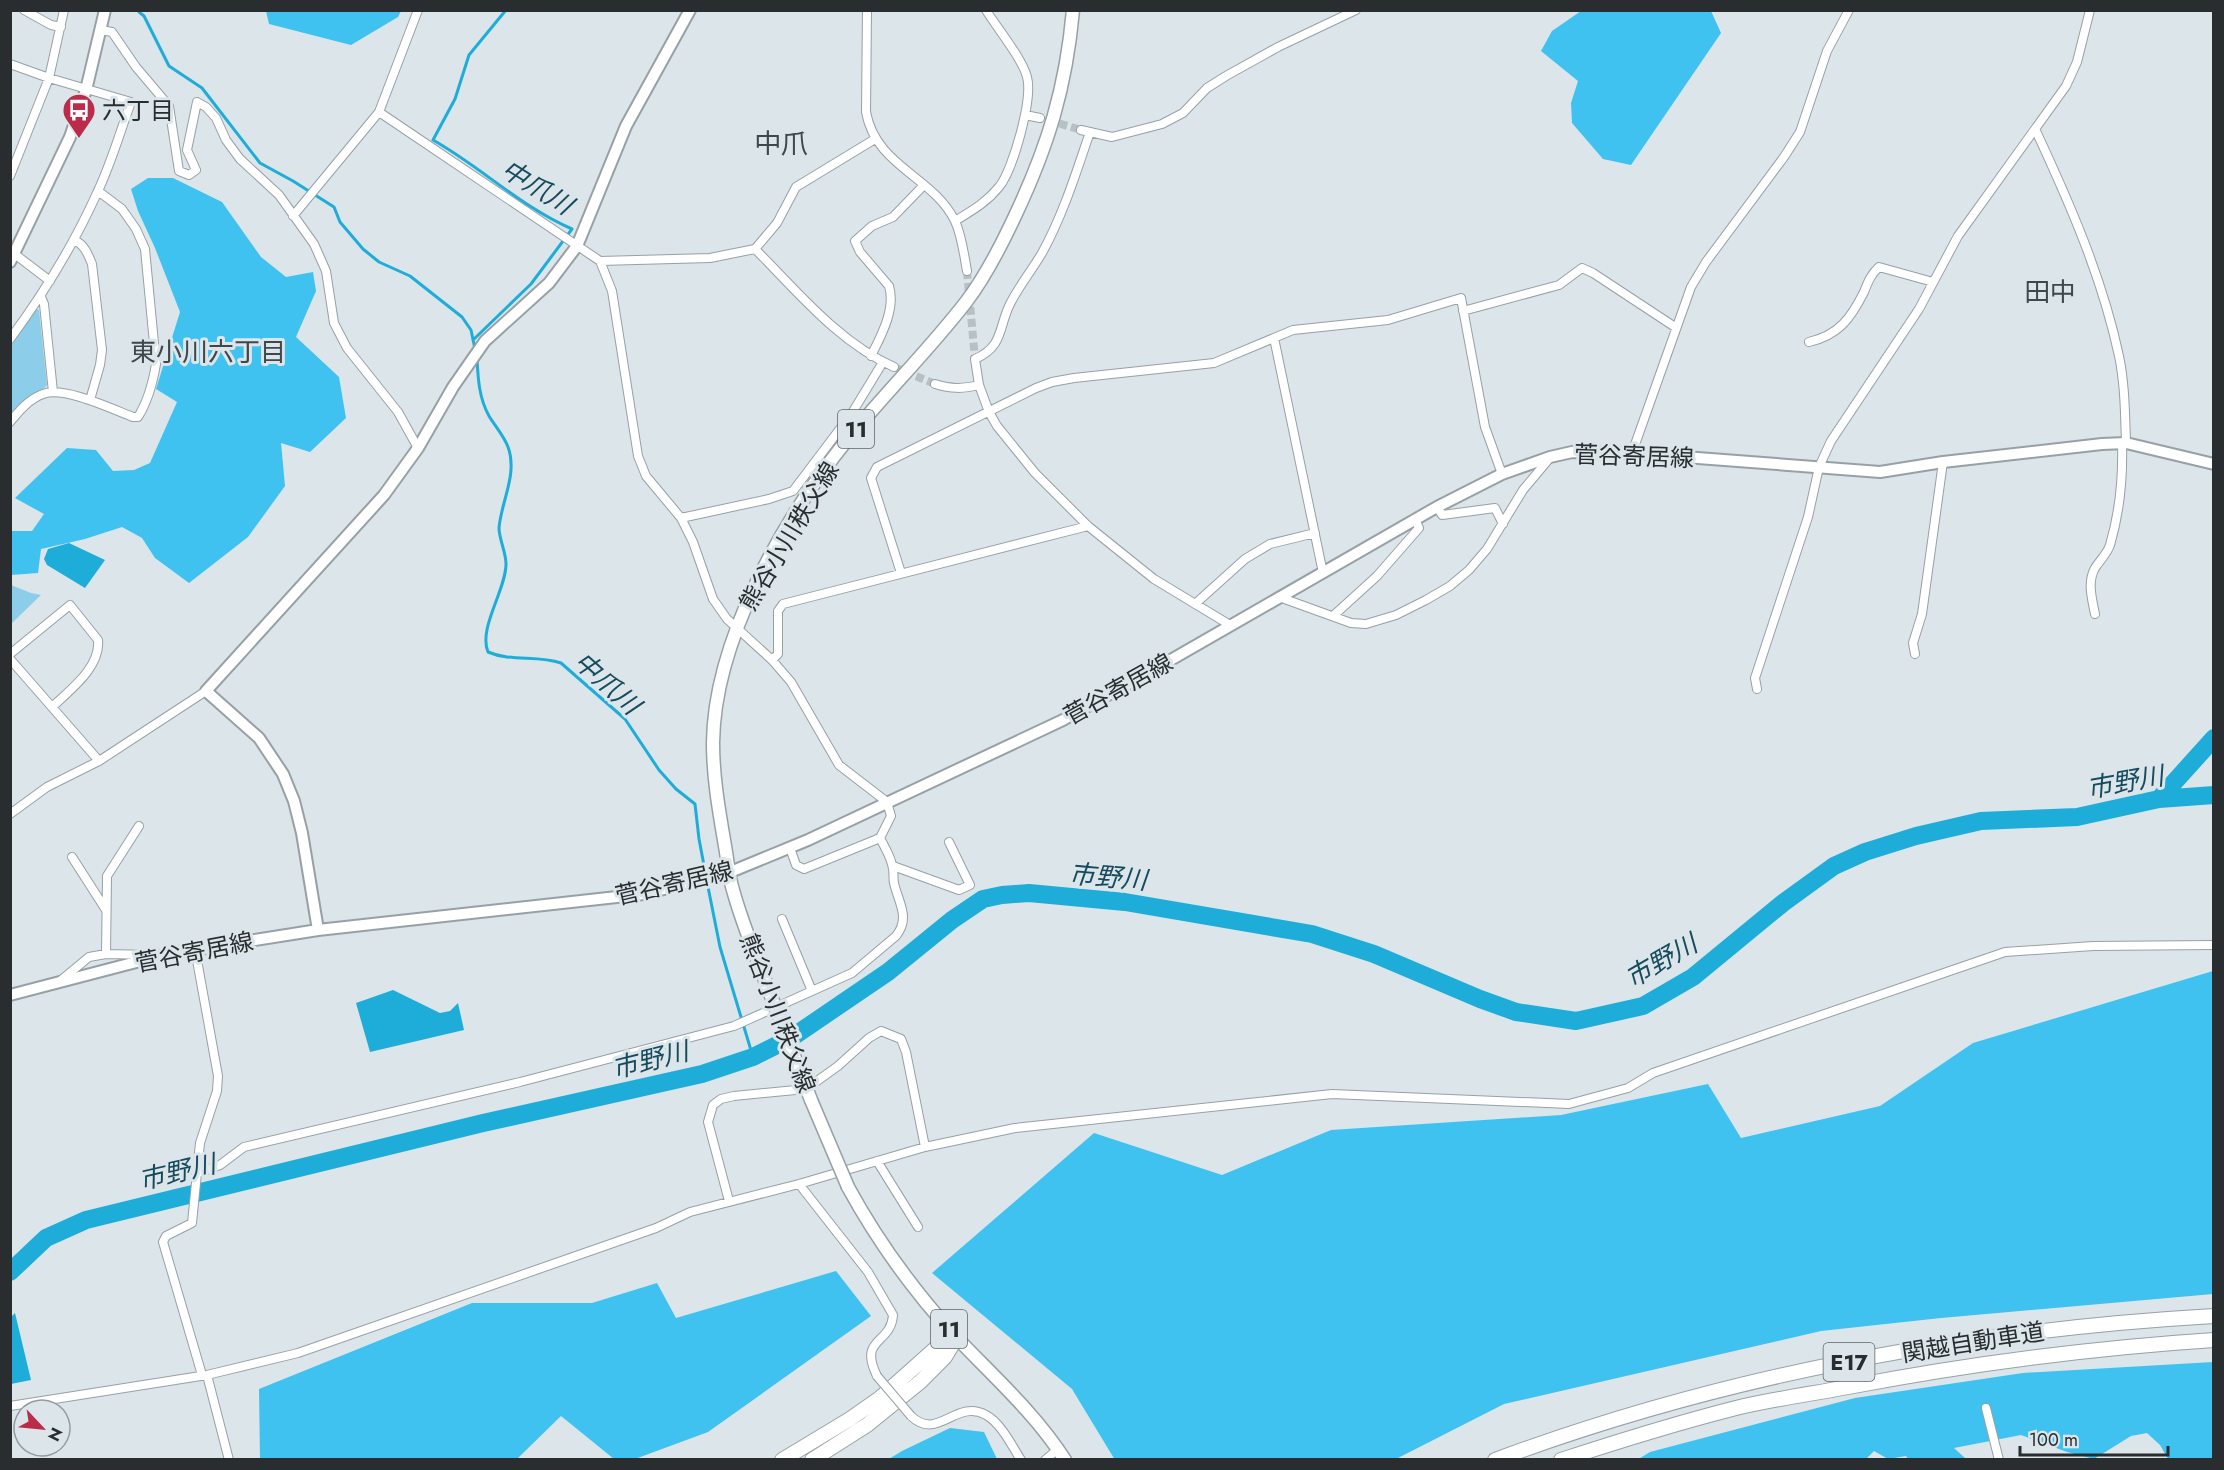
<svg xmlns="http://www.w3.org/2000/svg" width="2224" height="1470" font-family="Jost,'Noto Sans JP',sans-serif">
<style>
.green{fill:#8ccee9}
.forest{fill:#3fc2ef}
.water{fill:#1eadd9}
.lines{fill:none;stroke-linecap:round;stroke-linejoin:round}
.stream{stroke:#1eadd9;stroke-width:3}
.river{stroke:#1eadd9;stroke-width:18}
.street-tunnel{stroke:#b7c0c5;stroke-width:8;stroke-dasharray:8 4;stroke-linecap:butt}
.street-casing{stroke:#97a1a5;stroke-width:10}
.secondary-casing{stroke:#97a1a5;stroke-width:14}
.primary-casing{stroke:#97a1a5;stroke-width:15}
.highway-casing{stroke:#97a1a5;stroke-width:16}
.street{stroke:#fff;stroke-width:8}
.secondary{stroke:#fff;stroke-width:10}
.primary{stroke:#fff;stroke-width:12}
.highway{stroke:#fff;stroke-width:14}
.street-bridge-casing{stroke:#97a1a5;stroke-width:10;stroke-linecap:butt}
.primary-bridge-casing{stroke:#97a1a5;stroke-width:15;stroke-linecap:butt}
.street-bridge{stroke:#fff;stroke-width:8}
.primary-bridge{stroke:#fff;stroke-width:12}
.labels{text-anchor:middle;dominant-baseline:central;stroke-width:6;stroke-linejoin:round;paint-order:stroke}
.shield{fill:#dbe5ea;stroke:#5e6467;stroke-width:1.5}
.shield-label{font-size:22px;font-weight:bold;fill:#292d2f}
.poi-label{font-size:24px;fill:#292d2f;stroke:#dbe5ea;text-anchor:start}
.street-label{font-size:24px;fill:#292d2f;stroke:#dbe5ea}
.water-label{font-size:26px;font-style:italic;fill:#154b5d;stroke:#dbe5ea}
.neighbourhood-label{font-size:26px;fill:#3e474b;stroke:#dbe5ea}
.quarter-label{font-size:27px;fill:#3e474b;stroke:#dbe5ea}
</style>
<rect width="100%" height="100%" fill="#dbe5ea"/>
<path class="green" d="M36 309 39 310 47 385C43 391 37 391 31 395 23 401 17 409 11 417V344Z
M11 585 31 593 41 595 11 624Z"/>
<path class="forest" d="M266 11V10L401 11 398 17 351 45 269 24Z
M1581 11H1711L1721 33 1631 165 1603 159 1572 123 1571 103 1578 81 1541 51 1552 31Z
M148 178H173L222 202 261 257 286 277 313 272 316 291 296 337 339 377 346 418 310 452 281 443 285 486 248 537 189 583 155 558 142 538 122 527 85 539 41 549 38 573 11 575V531H32L44 514 15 498 67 448 96 450 113 471 134 470 150 463 177 402 156 389 180 312 155 248 138 211 131 189Z
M2213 971V1294L1941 1318 1821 1331 1504 1404 1396 1459 1115 1460 1072 1389 932 1273 1094 1133 1222 1175 1331 1130 1561 1115 1708 1084 1741 1138 1880 1106 1973 1043Z
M836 1271 871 1316 708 1432 635 1459H614L561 1416 517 1459H260L259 1389 472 1303H592L657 1283 676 1318Z
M2213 1362V1459H2168L2160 1445 2147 1433 2131 1436 2094 1459 2067 1452 2021 1435 1954 1448 1966 1459H1908L1906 1456 1888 1459 1874 1451 1865 1460H1637L1650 1452 1855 1398 2023 1373Z
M950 1428 984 1432 997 1459H889L902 1451Z"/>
<path class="water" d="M69 543 105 560 85 588 47 565 44 559 48 549Z
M393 990 440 1013 450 1011 458 1003 464 1030 370 1052 356 1003Z
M15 1313 31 1380 11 1384V1317Z"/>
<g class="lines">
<path class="stream" d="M139 12 144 16 169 66 202 88 260 163 293 181 334 207 340 222 363 249 379 262 410 276 462 317 471 330 475 349
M473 340 531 284 572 229C521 207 481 167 433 140L455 99 469 55 506 10
M477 358C478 379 479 398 489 416 495 426 504 436 508 447 518 474 501 502 499 528 499 539 506 552 506 564 506 590 478 628 488 652 511 662 537 655 561 663L625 719 659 770 676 789 695 804 699 839 706 876
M707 882 720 947 753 1057"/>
<path class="river" d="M2159 799 2214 738
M10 1272 46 1238 86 1220 483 1123 702 1074 753 1057 791 1038 888 972 952 920 983 899 1002 895 1029 893 1125 902 1312 934 1374 954 1480 999 1516 1012 1576 1021 1643 1006 1693 977 1783 903 1834 866 1865 852 1916 836 1981 821 2077 817 2159 799 2214 795"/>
<path class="street-tunnel" d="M1048 120 1081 130
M967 271 975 359
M894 367 935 384"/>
<defs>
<path id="street" d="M24 10 51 25 61 27
M867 10 866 112C876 167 933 176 955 221 962 236 964 255 967 271
M101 30 112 32 136 67 169 106 179 171 189 175 196 170 187 150 197 102 206 107 216 118 226 140 240 159 279 195 314 244 326 271 334 323 347 348 398 412 418 448
M10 64 49 78 131 102C120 132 111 164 97 193 74 244 44 293 10 339
M1025 115 1040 118
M1081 130 1112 137 1162 124 1183 113 1207 88 1226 76 1278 47 1356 10
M2036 131C2070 204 2102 277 2119 356 2125 385 2125 414 2126 443
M1090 132C1076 173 1063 215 1042 253 1032 270 1019 286 1010 304 998 328 1004 346 975 359L979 385 989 412 997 426 1035 473 1088 526 1154 579 1230 625
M10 176 49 78 64 10
M293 216 379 112 418 10
M955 221C971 211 986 203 999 187 1013 170 1033 99 1027 77 1022 58 997 28 986 10
M74 240C84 244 88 254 92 264L102 350 100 365 90 400
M755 249C797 291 839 343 894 367
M12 252 50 281
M600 261 710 258 755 249 777 223 796 187 875 139
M41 297 44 304 53 392
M1463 311 1559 285 1582 268 1593 273 1675 327
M1274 338 1323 573
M1809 342C1839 335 1851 318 1864 292 1868 282 1871 274 1879 267L1933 282
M871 356C881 336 896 309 889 286L860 252 855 241 872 226 893 217 923 186
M935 384C951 389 963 389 979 385
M10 422C19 411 29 399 43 394 64 386 112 409 133 417H138C148 401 153 382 156 364L145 249 136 229 122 209 98 191
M1632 453 1691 287 1706 262 1784 157 1800 132 1827 51 1849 10
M1437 507 1442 515 1495 508 1503 524
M681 518 769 499 793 491 852 413 883 362
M901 573 871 478 877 467 1036 388 1052 382 1074 378 1214 363 1293 330 1388 320 1461 298 1485 427 1502 474
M1279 597 1351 623 1366 624 1396 615 1426 600 1450 586 1469 570 1487 549 1523 490 1549 459
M1195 604 1245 559 1270 544 1315 533
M2095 614C2092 599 2087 582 2095 568 2100 560 2107 554 2110 545 2120 511 2123 478 2122 444
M1333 616 1377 576 1419 528 1415 519
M10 654 70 605 98 640C101 667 70 690 52 707
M1915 654 1913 643 1922 614 1943 462
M10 659 99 761
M772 660 778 654V611L783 604 1088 526
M1757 689 1755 678 1808 517 1819 467 1831 441 1919 309 1958 236 2066 86 2077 62 2090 10
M10 814 47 787 99 761 206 691
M790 848 796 865 804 869 880 838
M72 857 106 910
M893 866 959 890 970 885 949 842
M782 919 812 991
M195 949 218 1076 217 1091 200 1143 192 1223 166 1236 163 1242 202 1375
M106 954 107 876 139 826
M60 981 89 957 106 954 153 955
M877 1161 918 1227
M196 1174 220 1165 244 1147 520 1082 734 1026 852 973 896 936C911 917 898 902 894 883 893 878 894 873 893 869 892 859 885 848 880 838L891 816 887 802 839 765 791 682 772 660 727 619 713 599 693 542 681 518 646 476 638 456 612 291 600 261 379 112
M799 1184 868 1272 893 1315C891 1345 858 1337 877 1376
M729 1201 708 1122 713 1105 721 1099 734 1096 806 1089 838 1066 869 1038 881 1031 901 1039 906 1052 925 1147
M207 1375 229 1460
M10 1406 207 1375 298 1353 656 1228 690 1212 799 1184 925 1147 1015 1128 1332 1094 1569 1104 1628 1088 1653 1073 2005 952 2093 946 2214 945
M1986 1408 1999 1460
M911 1416C938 1442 956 1398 986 1415 1001 1423 1012 1446 1021 1460
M1045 1460 1058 1449"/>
<path id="secondary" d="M10 262 70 137 86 90 105 10
M318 930 302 833 294 801 283 774 259 738 206 691 384 495 418 448 453 387 485 341 549 283 577 246 626 126 690 10
M10 995 167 954 318 930 644 894 728 873 808 840 1063 720 1155 669 1437 507 1502 474 1550 457 1572 452 1632 453 1880 472 1943 462 2102 444 2126 443 2214 464"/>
<path id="primary" d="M772 999C759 963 743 927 733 890 729 878 728 865 726 852 720 816 713 780 713 743 714 640 784 518 847 440 885 393 929 350 966 302 986 276 1001 246 1015 216 1048 146 1066 88 1073 10
M803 1079 811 1100
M848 1187C878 1242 913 1290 955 1336 993 1376 1035 1413 1065 1460"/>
<path id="highway" d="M782 1460 850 1419 880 1398 936 1348 957 1337
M812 1460 867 1425 920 1382 945 1357 957 1337
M1495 1460C1724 1375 1970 1330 2214 1316
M1561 1460C1619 1441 1677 1423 1736 1408 1773 1399 1811 1394 1848 1387 1969 1364 2091 1348 2214 1340"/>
</defs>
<use href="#street" class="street-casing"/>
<use href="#secondary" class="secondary-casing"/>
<use href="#primary" class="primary-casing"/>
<use href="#highway" class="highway-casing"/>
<use href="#street" class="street"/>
<use href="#secondary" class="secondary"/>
<use href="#primary" class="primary"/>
<use href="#highway" class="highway"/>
<defs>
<path id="street-bridge" d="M877 1376 911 1416"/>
<path id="primary-bridge" d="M772 999 803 1079
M811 1100 848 1187"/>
</defs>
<use href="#street-bridge" class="street-bridge-casing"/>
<use href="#primary-bridge" class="primary-bridge-casing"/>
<use href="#street-bridge" class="street-bridge"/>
<use href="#primary-bridge" class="primary-bridge"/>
</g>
<defs>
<symbol id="bus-pin" viewBox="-11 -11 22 30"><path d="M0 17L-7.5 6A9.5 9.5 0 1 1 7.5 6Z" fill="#bb2b4a" stroke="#dbe5ea"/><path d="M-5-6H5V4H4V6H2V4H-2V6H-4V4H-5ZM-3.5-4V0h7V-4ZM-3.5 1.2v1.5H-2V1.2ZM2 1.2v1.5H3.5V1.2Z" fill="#fff"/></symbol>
</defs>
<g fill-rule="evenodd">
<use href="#bus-pin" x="60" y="91" width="38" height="52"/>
</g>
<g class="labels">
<g class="shield">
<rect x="838" y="410" width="36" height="38" rx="4.5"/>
<rect x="931" y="1310" width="36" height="38" rx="4.5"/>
<rect x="1823.5" y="1343" width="51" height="38" rx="4.5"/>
</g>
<g class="shield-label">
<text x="856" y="429">11</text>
<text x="949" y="1329">11</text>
<text x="1849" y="1362">E17</text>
</g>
<g class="poi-label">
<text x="102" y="110">六丁目</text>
</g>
<g class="street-label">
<text transform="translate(1634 456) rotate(2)">菅谷寄居線</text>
<text transform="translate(789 536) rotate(-59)">熊谷小川秩父線</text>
<text transform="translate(1118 689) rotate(-29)">菅谷寄居線</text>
<text transform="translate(674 883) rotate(-13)">菅谷寄居線</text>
<text transform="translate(194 952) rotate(-11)">菅谷寄居線</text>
<text transform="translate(778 1013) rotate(69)">熊谷小川秩父線</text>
<text transform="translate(1973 1342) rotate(-9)">関越自動車道</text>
</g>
<g class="water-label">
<text transform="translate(537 187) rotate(32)">中爪川</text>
<text transform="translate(607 683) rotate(42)">中爪川</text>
<text transform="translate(2125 782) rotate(-10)">市野川</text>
<text transform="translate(1108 877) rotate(5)">市野川</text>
<text transform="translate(1661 961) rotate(-30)">市野川</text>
<text transform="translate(650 1060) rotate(-14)">市野川</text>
<text transform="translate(177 1172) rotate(-13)">市野川</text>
</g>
<g class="neighbourhood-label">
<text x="2050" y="292">田中</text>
<text x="208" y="352">東小川六丁目</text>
</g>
<g class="quarter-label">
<text x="781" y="143">中爪</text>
</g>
</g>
<rect width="2224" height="1470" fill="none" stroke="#292d2f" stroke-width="24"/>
<g transform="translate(42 1428) rotate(116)"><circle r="28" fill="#dbe5ea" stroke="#949b9f" stroke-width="1.5"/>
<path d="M0-4.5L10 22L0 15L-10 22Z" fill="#bb2b4a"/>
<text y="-9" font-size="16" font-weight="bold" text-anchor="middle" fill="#292d2f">N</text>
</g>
<path d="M2020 1446v9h148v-9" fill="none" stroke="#292d2f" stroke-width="3"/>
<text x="2029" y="1446" font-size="18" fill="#292d2f" stroke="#dbe5ea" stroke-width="4.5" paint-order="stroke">100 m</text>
</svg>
